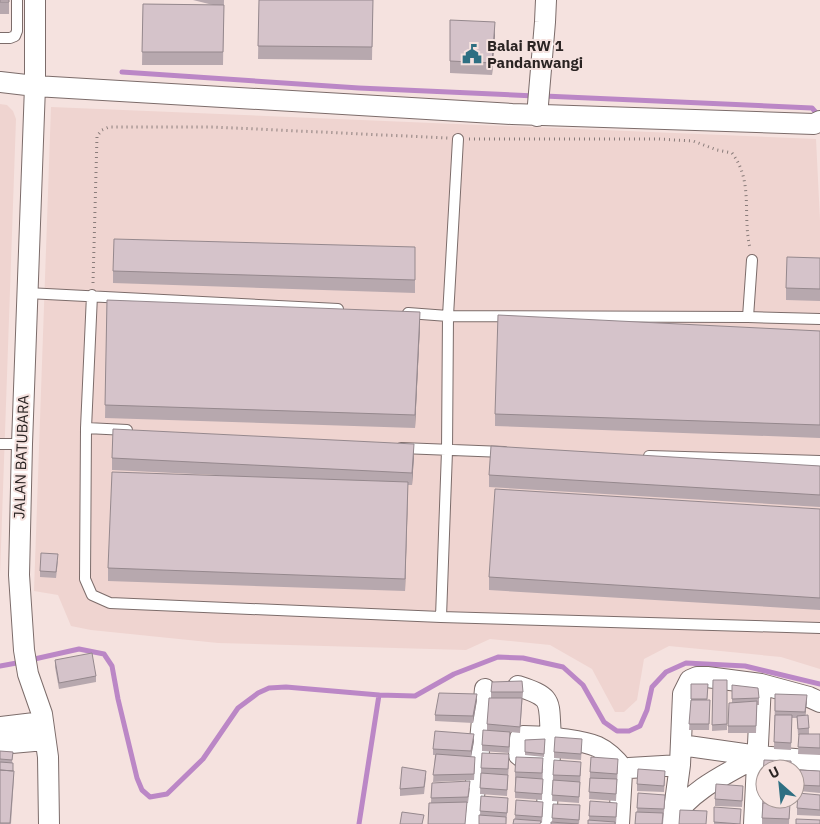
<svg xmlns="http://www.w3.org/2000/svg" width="820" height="824" font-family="'IBM Plex Sans',sans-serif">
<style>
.built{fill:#efd4d0}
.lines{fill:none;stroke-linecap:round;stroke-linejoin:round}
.stream{stroke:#bb87c6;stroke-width:5}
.service-casing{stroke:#7c6c6a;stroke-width:12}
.minor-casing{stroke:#7c6c6a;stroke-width:22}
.path{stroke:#897c7a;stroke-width:3;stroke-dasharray:1 4;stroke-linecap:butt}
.service{stroke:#fff;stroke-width:10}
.minor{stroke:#fff;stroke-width:20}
.wall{fill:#b7a8ae}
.shaded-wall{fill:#95888d}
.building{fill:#d5c3ca;stroke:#95888d}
.labels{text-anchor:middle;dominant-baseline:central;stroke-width:4;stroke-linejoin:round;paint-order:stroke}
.poi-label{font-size:15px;font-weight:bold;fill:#2b2423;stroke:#f5e2df;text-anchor:start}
.street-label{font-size:15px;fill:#2b2423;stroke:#f5e2df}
</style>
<rect width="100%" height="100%" fill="#f5e2df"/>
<path class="built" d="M0 104 7 105 13 111 16 119 0 575Z
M51 107 816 139 820 220V669L781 657 669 646 644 659 637 700 624 712H615L592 669 550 645 490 639 466 650 218 643 91 630 71 626 58 595 34 591Z"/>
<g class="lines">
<path class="stream" d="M122 72 359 88 535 96
M544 96 812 108 819 116
M30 660 79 649 104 654 112 666 118 699 137 778 142 790 150 797 167 794 203 759 238 708 258 693 269 688 286 687 379 695 415 696 454 674 498 657 523 658 563 667 583 685 604 722 617 731H629L640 726 647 710 652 687 666 672 686 663 745 666 820 684
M0 666 22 662
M359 824 379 695"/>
<defs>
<path id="service" d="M0 38H10L15 36 17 31V0
M27 293 338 309
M92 295 86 428 85 579 92 595 110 603 441 617 820 628
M408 313 448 316 748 317 820 319
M748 317 752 260
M86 428 127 430
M0 444H22
M401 448 504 452
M649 456 820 461
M441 617 447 451 448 316 458 139"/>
<path id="minor" d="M35 0V86L22 444 19 575 24 650 28 674 42 714 48 757 49 824
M0 82 35 86 512 114 814 124 820 121
M537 116 545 22 546 0
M518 686C555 698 548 701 551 737L523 736 520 738 519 755 524 759 545 760
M0 727 43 722
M0 744 45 740
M681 745 758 756 820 761
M673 818C693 788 727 774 758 756
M470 824 476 782 485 689
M546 824 551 737C586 743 601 740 624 770
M619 824 622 773 629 768 680 765
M672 824 680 765 683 694 690 680 697 677H707L761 684 809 697 820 702
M754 824 761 684"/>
</defs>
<use href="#service" class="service-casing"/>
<use href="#minor" class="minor-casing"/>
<path class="path" d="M469 139H659L693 141 717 150 732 153C754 182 742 214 750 248
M93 283 97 136 102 130 109 127H213L448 138"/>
<use href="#service" class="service"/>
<use href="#minor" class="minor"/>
</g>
<path class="wall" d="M0 0H9V14H0Z
M193 0H224L223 65H142L143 4 213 5Z
M259 0H373L372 60 258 59Z
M450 20 495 34 492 75 450 73Z
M820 258V301L786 300V288Z
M415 259V293L113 283V271Z
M107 300 420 325 415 428 105 418Z
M820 331V438L495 426V414Z
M414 456 412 485H408L405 591 108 581V568L216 475 112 470V458Z
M820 466V507L489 487V475Z
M820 509V610L489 590V577Z
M58 561 56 578 40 577V571Z
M55 660 96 676V682L59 689 55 667Z
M713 680H727V730L712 731Z
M691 684H708L707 700H710L709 730H689L691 700Z
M732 685 759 698V705H757L756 733H728V726L732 703Z
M491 692H523L520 733 510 732 509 753 482 751V745L487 730V724L491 698Z
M775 694 807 701 805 715 809 728V734H820V755L798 754 799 735H798L797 718H792L791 750 774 749Z
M477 700 473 723 435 721V715Z
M545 739 544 757 525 755V740Z
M474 741 471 757 475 764 474 780 433 782 435 755H433V749Z
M582 745 581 760 554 758V752Z
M0 751 13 752 12 763 14 777 11 824H0Z
M509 761 507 796 480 794 481 768Z
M543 765 542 800 515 798V772Z
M618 766 616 801 589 799 590 772Z
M581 768 579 803 552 801 553 775Z
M765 769V781H763V775Z
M820 771V793L799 791V785Z
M426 777 424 794 400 796V789Z
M665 778 664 792 637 791V784Z
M432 783 470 788 468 803H467L465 824H428L431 802Z
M765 783V799H790L789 824H762V798Z
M743 792 742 807 715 806V799Z
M638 793 665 801 663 824H635L637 812Z
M820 795V816L797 815V808Z
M481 796 508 805 506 824H479L480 815Z
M516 800 543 808 542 823 515 819Z
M590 801 617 809 616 824H588L589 820Z
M553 804 580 812 579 824H551L552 822Z
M714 807 741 824H714Z"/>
<path class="shaded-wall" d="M495 22V34L492 75V63Z
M420 312V325L415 428V415Z
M414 444V456L412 485V473Z
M408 482V495L405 591V579Z
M477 694V700L473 723V716Z
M807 695V701L805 718V712Z
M474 734V741L471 757V751Z"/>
<path class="building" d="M0 0H9V2H0Z
M259 0H373L372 47 258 46Z
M143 4 224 5 223 52H142Z
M450 20 495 22 492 63 450 61Z
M114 239 415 247V280L113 271Z
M787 257 820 258V289L786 288Z
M107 300 420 312 415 415 105 405Z
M498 315 820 331V425L495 414Z
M113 429 414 444 412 473 112 458Z
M491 446 820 466V495L489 475Z
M112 472 408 482 405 579 108 568Z
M495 489 820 509V598L489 577Z
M41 553 58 554 56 572 40 571Z
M92 653 96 676 59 683 55 660Z
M713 680H727V724L712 725Z
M522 681 523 692H491L492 682Z
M691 684H708L707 699H691Z
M732 685 758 688 759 698 732 699Z
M439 693 477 694 473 716 435 715Z
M775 694 807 695 805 712 775 711Z
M489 698H522L520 727 487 724Z
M691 700H710L709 724H689Z
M757 701 756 726H728L729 703Z
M775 715H792L791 743 774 742Z
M808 715 809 728 798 729 797 716Z
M483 730 510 732 509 747 482 745Z
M435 731 474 734 471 751 433 749Z
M799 734H820V748L798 747Z
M555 737 582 739 581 754 554 752Z
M545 739 544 754 525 752V740Z
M0 751 13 752 12 760 0 759Z
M482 753 509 754 508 769 481 768Z
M436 754 475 757 474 774 433 775Z
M516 757 543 758 542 773 515 772Z
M591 757 618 759 617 774 590 772Z
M554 760 581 762 580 776 553 775Z
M764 760 791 761V769H765V775H763Z
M0 762 13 763V771L0 770Z
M402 767 426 771 424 787 400 789Z
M638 769 665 771 664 786 637 784Z
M0 770 14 771 10 823H0Z
M800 770 820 771V786L799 785Z
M481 773 508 775 507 790 480 788Z
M516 777 543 779 542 794 515 792Z
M590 778 617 779 616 794 589 792Z
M553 780 580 782 579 797 552 795Z
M470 781 468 797 431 798 432 783Z
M763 783H765V798H762Z
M716 784 743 786 742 801 715 799Z
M638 793 665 795 664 809 637 808Z
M798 793 820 795V810L797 808Z
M481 796 508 798 507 813 480 811Z
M516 800 543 802 542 817 515 815Z
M590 801 617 803 616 817 589 816Z
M467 802 465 824H428L429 803Z
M763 803 790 804 789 819 762 818Z
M553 804 580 805 579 820 552 818Z
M714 807 741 809 740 824 714 822Z
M680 810 707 811 706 824H679Z
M402 812 424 815 422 824H400Z
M636 812 663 813 662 824H635Z
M479 815 506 817V824H479Z
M514 819 541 821 540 824H513Z
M796 819 820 820V824H796Z
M588 820 615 822V824H588Z
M551 822 578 824H551Z"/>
<defs>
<symbol id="civic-bare" viewBox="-9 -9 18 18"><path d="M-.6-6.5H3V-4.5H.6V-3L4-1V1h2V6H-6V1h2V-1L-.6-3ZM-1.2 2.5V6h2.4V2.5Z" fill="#2e6f82" stroke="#f5e2df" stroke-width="2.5" paint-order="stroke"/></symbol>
</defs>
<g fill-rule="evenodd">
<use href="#civic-bare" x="458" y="40" width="28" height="28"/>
</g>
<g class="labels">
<g class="poi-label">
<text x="487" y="45">Balai RW 1<tspan x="487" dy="17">Pandanwangi</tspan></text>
</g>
<g class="street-label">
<text transform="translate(21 457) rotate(-88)">JALAN BATUBARA</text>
</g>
</g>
<g transform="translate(780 784) rotate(333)"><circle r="24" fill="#f5e2df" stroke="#a49694"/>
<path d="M0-4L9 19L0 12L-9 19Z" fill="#2e6f82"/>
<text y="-8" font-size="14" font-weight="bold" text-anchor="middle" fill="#2b2423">U</text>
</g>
</svg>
